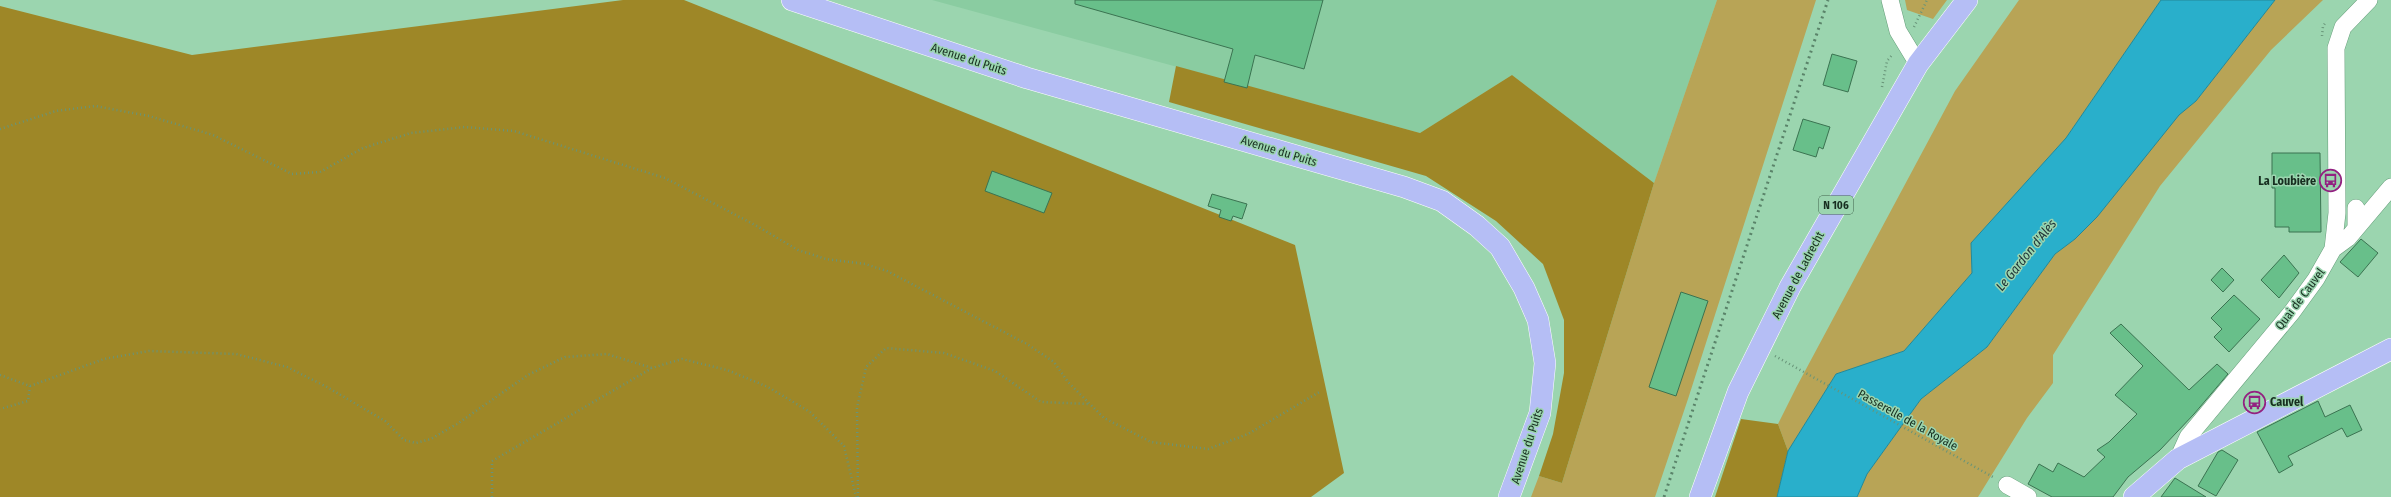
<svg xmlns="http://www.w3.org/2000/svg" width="2391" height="497" font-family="'Fira Sans Condensed',sans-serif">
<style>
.built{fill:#8acca1}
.green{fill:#b8a456}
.forest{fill:#9e8727}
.water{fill:#29afcb;stroke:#248898}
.building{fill:#68bf8a;stroke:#3b7351}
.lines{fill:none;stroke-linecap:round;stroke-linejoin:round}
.minor-casing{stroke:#649d79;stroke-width:18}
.major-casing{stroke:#fff;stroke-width:22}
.path{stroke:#689478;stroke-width:2.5;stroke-dasharray:1 3;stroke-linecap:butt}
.minor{stroke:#fff;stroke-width:17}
.major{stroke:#b5bef5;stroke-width:21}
.rail{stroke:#5a8369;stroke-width:3;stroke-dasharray:2 4;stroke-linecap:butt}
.labels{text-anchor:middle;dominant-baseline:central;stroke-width:3;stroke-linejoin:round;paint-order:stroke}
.shield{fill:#9bd5af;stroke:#3f604b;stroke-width:1}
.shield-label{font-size:11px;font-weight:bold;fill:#172e20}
.street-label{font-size:12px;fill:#172e20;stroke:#9bd5af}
.poi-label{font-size:12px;font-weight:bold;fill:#172e20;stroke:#9bd5af;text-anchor:end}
.water-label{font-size:13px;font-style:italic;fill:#1d3237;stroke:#9bd5af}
</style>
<rect width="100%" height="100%" fill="#9bd5af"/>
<path class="built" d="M932 0H1717L1654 183 1512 75 1420 133Z"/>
<path class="green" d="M1717 0H1816L1688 399 1655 497H1531L1539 476 1562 483 1654 183Z
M1905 0H1947L1933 19 1907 10Z
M2019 0H2161L2066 138 1971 243 1972 273 1904 351 1836 374 1788 451 1778 424 1797 386 1955 91Z
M2275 0H2323L2271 50 2160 186 2053 355V383L2027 418 1978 497H1857L1867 474 1921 399 1987 347 2055 254 2075 239 2097 217 2179 114 2196 101Z"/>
<path class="forest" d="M623 0H684L1295 245 1344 473 1311 497H0V6L192 55Z
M1176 66 1420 133 1512 75 1654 183 1562 483 1539 476 1553 434 1564 373V320L1543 264 1496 221 1426 176 1169 102Z
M1741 419 1778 424 1788 451 1777 497H1715Z"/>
<path class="water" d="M2161 0H2275L2196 101 2179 115 2097 217 2075 239 2055 254 1987 347 1921 399 1867 474 1857 497H1777L1788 451 1836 374 1904 351 1972 273 1971 243 2066 138Z"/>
<path class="building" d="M1075 0H1323L1304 69 1255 55 1247 88 1224 82 1233 49 1075 4Z
M1832 54 1857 61 1848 92 1823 85Z
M1803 119 1830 127 1823 149 1819 147 1816 157 1793 150Z
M2272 153H2320L2321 232H2289V227H2275V188H2272Z
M992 171 1052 193 1044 213 985 191Z
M1212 194 1247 204 1242 219 1233 216 1231 221 1219 217 1221 210 1208 206Z
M2361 239 2378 253 2358 277 2340 262Z
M2284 255 2299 273 2279 298 2261 280Z
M2222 268 2234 280 2223 292 2211 280Z
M1681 292 1708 301 1676 396 1649 387Z
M2234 295 2260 319 2229 352 2214 337 2222 329 2211 318Z
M2121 324 2189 390 2217 364 2228 374 2194 414 2160 450 2128 477 2113 497H2052L2028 484 2039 464 2053 472 2058 463 2084 477 2105 457 2097 450 2109 442 2137 414 2115 395 2143 366 2110 333Z
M2318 401 2325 417 2350 405 2362 430 2347 437 2342 428 2288 456 2293 465 2279 473 2257 432Z
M2222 450 2238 460 2216 496 2198 486 2218 452Z
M2175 478 2206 497H2161Z"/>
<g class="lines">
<defs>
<path id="minor" d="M1890 0 1898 31 1918 64
M2356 208V228
M2333 249 2348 238 2391 187
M2178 459 2188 437 2292 312 2316 279 2333 249 2337 213 2336 48 2343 27 2369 0
M2007 485 2028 497"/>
<path id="major" d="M792 0 1027 78 1404 187 1442 201 1477 226 1500 247 1524 288 1538 320 1545 363 1540 413 1509 497
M1700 497 1738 392 1790 287 1918 64 1967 0
M2134 497 2178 459 2391 349"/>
</defs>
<use href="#minor" class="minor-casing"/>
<use href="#major" class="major-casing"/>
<path class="path" d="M1914 27 1927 0
M2322 36 2323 26 2326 22
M1882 87 1887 61 1893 54
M0 129 56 111 95 106 149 116 213 135 292 174 320 172 363 148 411 133 465 127 514 131 665 178 755 225 798 250 826 259 865 264 887 271 1027 344 1054 362 1068 382 1104 418 1151 442 1208 449 1248 434 1321 391
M1775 356 1993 477
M0 375 30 386 28 401 0 409
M30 386 104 359 149 351 236 354 287 367 327 387 385 421 404 440 416 443 431 439 457 424 528 375 565 357 607 354 652 368
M492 497V461L652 368 682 359 727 370 768 387 810 412 844 446 856 497
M858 497 857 408 866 367 886 348 944 353 995 371 1041 402 1089 404"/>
<use href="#minor" class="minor"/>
<use href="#major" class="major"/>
<path class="rail" d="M1664 497 1828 0"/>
</g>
<defs>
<symbol id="bus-ring" viewBox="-11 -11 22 22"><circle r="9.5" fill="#9bd5af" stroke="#932181" stroke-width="1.5"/><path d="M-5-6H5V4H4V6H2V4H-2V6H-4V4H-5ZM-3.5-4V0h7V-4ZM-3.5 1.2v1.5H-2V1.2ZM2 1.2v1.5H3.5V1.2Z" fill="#932181"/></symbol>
</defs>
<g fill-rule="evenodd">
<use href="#bus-ring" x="2318" y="168" width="25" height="25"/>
<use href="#bus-ring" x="2242" y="390" width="25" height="25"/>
</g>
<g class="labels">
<rect class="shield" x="1819" y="196" width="34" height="18" rx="3"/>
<g class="shield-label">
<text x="1836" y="205">N 106</text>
</g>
<g class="street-label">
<text transform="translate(969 59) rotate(18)">Avenue du Puits</text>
<text transform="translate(1279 151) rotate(17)">Avenue du Puits</text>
<text transform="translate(1798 275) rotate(-62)">Avenue de Ladrecht</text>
<text transform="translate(2300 299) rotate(-53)">Quai de Cauvel</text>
<text transform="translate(1908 420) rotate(29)">Passerelle de la Royale</text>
<text transform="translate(1527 446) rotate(-72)">Avenue du Puits</text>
</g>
<g class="poi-label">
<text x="2316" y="181">La Loubière</text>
<text x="2270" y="402" text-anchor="start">Cauvel</text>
</g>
<g class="water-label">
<text transform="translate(2026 255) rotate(-51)">Le Gardon d'Alès</text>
</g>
</g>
</svg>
